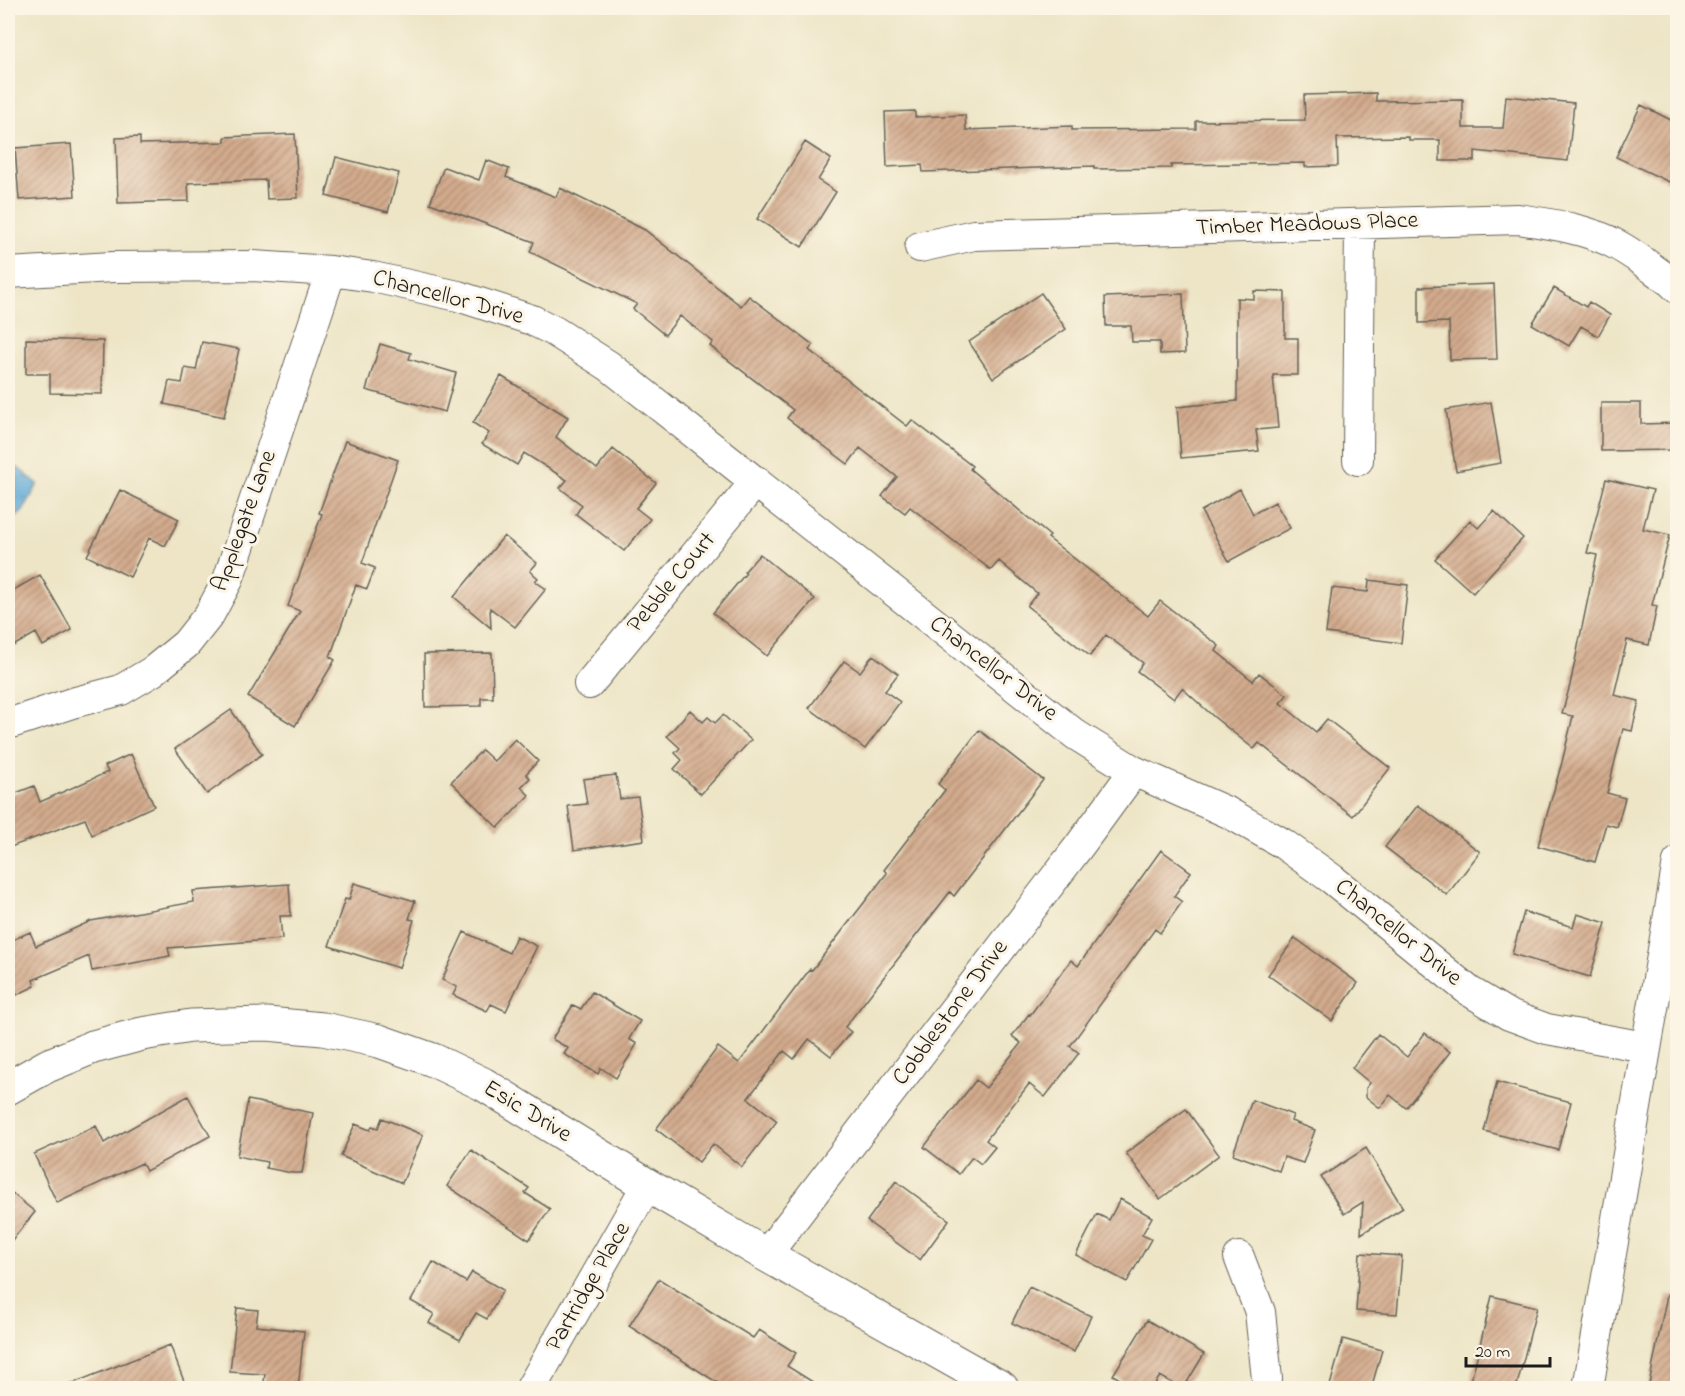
<svg xmlns="http://www.w3.org/2000/svg" width="1685" height="1396" font-family="'Indie Flower',sans-serif">
<style>
.water{fill:url(#water-ripples);stroke:#3e627a;stroke-width:1.5}
.building{fill:url(#building-hatch)}
.lines{fill:none;stroke-linecap:round;stroke-linejoin:round}
.minor-casing{stroke:#656258;stroke-width:32}
.tertiary-casing{stroke:#656258;stroke-width:35}
.minor{stroke:#fff;stroke-width:30}
.tertiary{stroke:#fff;stroke-width:33}
.labels{text-anchor:middle;dominant-baseline:central;stroke-width:6;stroke-linejoin:round;paint-order:stroke}
.street-label{font-size:24px;fill:#1c1c1c;stroke:#fcf5e5}
</style>
<defs>
<pattern id="water-ripples" width="26" height="14" patternUnits="userSpaceOnUse" patternTransform="scale(1.5)"><rect width="26" height="14" fill="#5fa9d7"/><path d="M2 4q2-2 4 0t4 0M15 11q2-2 4 0t4 0" fill="none" stroke="#4e89ae"/></pattern>
<pattern id="building-hatch" width="6" height="6" patternUnits="userSpaceOnUse" patternTransform="scale(1.5)"><rect width="6" height="6" fill="#d3ab8d"/><path d="M-1 1l2-2M0 6l6-6M5 7l2-2" fill="none" stroke="#aa8a72"/></pattern>
</defs>
<rect width="100%" height="100%" fill="#fcf5e5"/>
<filter id="ink" filterUnits="userSpaceOnUse"><feTurbulence type="fractalNoise" baseFrequency=".0167" numOctaves="2"/><feDisplacementMap in="SourceGraphic" scale="12" xChannelSelector="R" yChannelSelector="G"/><feConvolveMatrix kernelMatrix="1 2 1 2 8 2 1 2 1" color-interpolation-filters="sRGB"/></filter>
<filter id="wash" filterUnits="userSpaceOnUse"><feTurbulence type="fractalNoise" baseFrequency=".008" numOctaves="4" result="noise"/><feDisplacementMap in="SourceGraphic" scale="24" xChannelSelector="R" yChannelSelector="G"/><feGaussianBlur stdDeviation="1.35" result="paint"/><feColorMatrix in="noise" values="0 0 0 0 0 0 0 0 0 0 0 0 0 0 0 0 0 1.4 0 .05"/><feComposite in="paint" operator="in"/></filter>
<g filter="url(#wash)">
<rect width="100%" height="100%" fill="#ede5c6"/>
<path class="water" d="M8 460 38 484 23 511 8 525Z"/>
<g id="blocks">
<path class="building" d="M1376 93V101L1463 100V128H1503L1506 96 1574 103 1568 161 1475 151V161H1440V140H1409V137L1337 138 1338 166 1305 167V163L1171 165V168L1094 169V166L923 172 922 165 887 167 885 112 915 111V117L965 115 966 130 1072 126V130L1196 129V121L1305 120 1304 95Z
M1641 105 1677 123V165L1669 182 1616 157Z
M295 134 298 198 267 199 266 180 188 183 189 201 118 203 116 138 140 137V144L225 142V137Z
M805 142 831 159 818 180 836 192 802 247 757 219Z
M71 144 75 196 19 200 15 148Z
M336 157 399 173 388 212 326 196Z
M486 160 509 169 506 177 556 197 560 188 645 230 741 306 749 296 813 345 809 350 907 426 912 420 972 466 970 469 1050 536 1048 538 1148 616 1160 601 1219 646 1216 651 1253 681 1259 673 1287 695 1280 703 1316 732 1327 719 1390 768 1353 816 1259 743 1254 749 1214 717 1182 688 1174 699 1137 671 1143 663 1106 635 1090 656 1027 606 1037 593 999 561 991 570 910 507 905 513 882 496 897 477 860 448 848 464 787 418 793 410 710 346 713 342 680 316 665 335 633 309 637 304 530 252 534 242 430 203 444 167 479 180Z
M1494 284 1497 359 1450 360 1449 322 1419 323V287Z
M1554 288 1586 307 1589 302 1610 315 1598 336 1581 326 1569 346 1532 324Z
M1254 291 1285 292V338H1298V375H1273L1278 428 1256 430 1259 451 1181 458 1177 407 1237 401V298L1254 299Z
M1041 293 1066 329 993 378 969 342Z
M1183 294 1185 353 1160 354V342H1132L1131 326H1106L1105 297Z
M26 339 103 341 102 394 50 393V374H26Z
M202 342 239 349 224 417 164 404 169 381 182 383 185 368 196 370Z
M380 344 411 353 409 359 456 373 445 412 366 390Z
M501 376 568 417 556 437 597 469 613 449 656 483 636 508 650 519 624 551 576 514 582 505 560 488 567 480 524 453 517 465 482 444 489 433 473 423Z
M1491 402 1501 463 1456 471 1446 410Z
M1601 403H1641V424L1677 423V450L1601 451Z
M345 441 398 460 362 563 375 568 367 589 356 585 330 657 335 660 295 726 248 697 300 611 288 606 322 514 319 513Z
M1606 479 1653 490 1643 529 1670 535 1652 605 1657 606 1649 645 1627 640 1614 695 1639 701 1632 731 1623 729 1607 793 1625 798 1617 827 1606 824 1595 862 1538 846 1562 762 1573 716 1562 714 1570 685 1597 555 1587 553Z
M1240 489 1253 514 1275 502 1290 528 1229 561 1201 511Z
M120 490 179 519 165 546 149 538 130 577 87 556Z
M1494 511 1523 538 1473 593 1435 559 1470 520 1478 528Z
M504 536 537 563 530 571 538 578 535 581 546 589 515 627 490 608 491 628 454 597Z
M760 554 815 599 767 656 713 613 746 573 744 572Z
M40 575 72 630 43 646 36 633 8 649V593Z
M1369 580 1408 585 1401 643 1326 633 1332 588 1368 592Z
M492 653 493 698H481V706L425 707 424 654Z
M873 655 898 674 885 691 900 702 865 749 809 708 844 661 860 672Z
M231 710 262 754 207 794 175 749Z
M690 710 703 722 708 717 715 723 723 715 751 740 701 794 674 769 682 760 675 753 680 748 667 736Z
M979 730 1043 780 954 896 950 892 845 1027 851 1032 831 1056 809 1039 794 1059 784 1051 748 1098 777 1121 742 1167 713 1144 699 1162 656 1129 718 1047 739 1063 810 969 812 970 887 873 884 870 945 790 938 784Z
M515 739 538 761 526 774 530 778 521 787 529 795 498 828 451 782 482 750 494 761Z
M131 754 154 806 92 835 85 819 8 848V796L34 786 40 802 108 772 105 766Z
M616 775 620 799 638 797 644 840 574 850 568 806 587 804 583 779Z
M1418 805 1480 852 1447 895 1385 847Z
M1161 850 1191 872 1174 896 1182 902 1160 933 1155 929 1070 1046 1079 1053 1045 1097 1029 1084 986 1140 995 1147 981 1164 972 1157 959 1174 924 1147 976 1080 986 1088 1021 1043 1012 1036 1029 1014 1030 1015 1071 960 1078 966Z
M354 883 415 901 409 919 414 920 399 968 329 946 345 899 349 900Z
M289 884 291 916H280L282 939 168 948 170 956 92 971 89 956 33 980 35 986 8 999V942L30 932 36 946 91 921 194 902 193 891Z
M1524 912 1573 927 1577 914 1606 923 1590 977 1512 954Z
M464 932 509 953 516 936 537 946 506 1011 491 1004 487 1011 472 1004 453 995 457 987 442 980Z
M1295 938 1358 983 1332 1021 1268 975Z
M592 992 640 1021 629 1039 637 1044 616 1078 601 1068 598 1074 564 1054 568 1048 552 1039 573 1005 581 1009Z
M1425 1033 1450 1052 1406 1108 1390 1095 1380 1108 1366 1097V1088L1370 1083 1352 1068 1378 1034 1407 1057Z
M1497 1082 1571 1102 1558 1150 1484 1131Z
M188 1096 210 1136 146 1171 142 1163 57 1203 34 1154 96 1126 104 1143Z
M248 1100 313 1113 302 1173H292L266 1168 267 1162 237 1156Z
M1252 1100 1293 1115 1291 1121 1315 1130 1303 1163 1284 1157 1279 1171 1233 1154Z
M1186 1109 1219 1155 1160 1199 1126 1153Z
M382 1118 423 1135 402 1183 341 1156 355 1124 370 1130 372 1126 378 1128Z
M1366 1148 1403 1208 1361 1234 1363 1202 1344 1214 1321 1177Z
M471 1150 529 1188 525 1193 550 1209 529 1240 447 1186Z
M896 1181 949 1220 920 1260 867 1221Z
M8 1190 35 1212 8 1245Z
M1120 1199 1152 1217 1142 1235 1151 1239 1127 1282 1076 1255 1097 1214 1109 1220Z
M1360 1253 1402 1256 1397 1314 1356 1311Z
M433 1262 466 1282 472 1272 503 1290 487 1319 476 1313 460 1340 429 1323 434 1314 411 1301Z
M659 1279 753 1338 759 1330 796 1353 787 1366 824 1389H727L629 1326Z
M1029 1287 1091 1316 1074 1352 1012 1323Z
M1667 1295 1677 1296V1389H1648Z
M1492 1296 1537 1307 1516 1389H1469Z
M237 1308 258 1310 256 1326 304 1331 298 1389H263L265 1374 230 1372Z
M1147 1320 1204 1354 1183 1389 1160 1376 1152 1389H1136L1113 1375Z
M1343 1339 1382 1350 1371 1389H1329Z
M170 1345 187 1389H63V1387Z"/>
</g>
</g>
<g filter="url(#ink)">
<use href="#blocks" fill-opacity="0" stroke="#656258" stroke-width="1.5"/>
<g class="lines">
<defs>
<path id="minor" d="M920 247 974 235 1518 219C1551 224 1588 229 1617 245 1636 255 1654 270 1671 282L1678 289
M8 273 113 267 253 266 331 271 373 277 458 296 532 320 554 331 609 366 1076 735 1134 771 1229 813 1282 843 1332 879 1469 991 1509 1015 1547 1029 1645 1047
M1358 460 1360 224
M589 684 756 481
M8 724 72 703 121 690 153 671 186 644 209 615 228 580 331 271
M766 1255 1080 845 1134 771
M1239 1257 1260 1312 1267 1379 1266 1388
M531 1388 647 1185
M1588 1388 1678 862"/>
<path id="tertiary" d="M8 1088 47 1066 93 1047 142 1034 191 1026 267 1024 323 1029 379 1041 433 1060 483 1084 647 1185 766 1255 1002 1388"/>
</defs>
<use href="#minor" class="minor-casing"/>
<use href="#tertiary" class="tertiary-casing"/>
<use href="#minor" class="minor"/>
<use href="#tertiary" class="tertiary"/>
</g>
</g>
<g class="labels">
<g class="street-label">
<text transform="translate(1307 225) rotate(-2)">Timber Meadows Place</text>
<text transform="translate(448 298) rotate(15)">Chancellor Drive</text>
<text transform="translate(245 521) rotate(-70)">Applegate Lane</text>
<text transform="translate(672 583) rotate(-50)">Pebble Court</text>
<text transform="translate(993 669) rotate(38)">Chancellor Drive</text>
<text transform="translate(1398 933) rotate(39)">Chancellor Drive</text>
<text transform="translate(951 1013) rotate(-53)">Cobblestone Drive</text>
<text transform="translate(527 1112) rotate(31)">Esic Drive</text>
<text transform="translate(589 1287) rotate(-60)">Partridge Place</text>
</g>
</g>
<rect width="1685" height="1396" fill="none" stroke="#fcf5e5" stroke-width="30"/>
<path d="M1466 1357v9h84v-9" fill="none" stroke="#1c1c1c" stroke-width="3"/>
<text x="1475" y="1357" font-size="18" fill="#1c1c1c" stroke="#fcf5e5" stroke-width="4.5" paint-order="stroke">20 m</text>
</svg>
